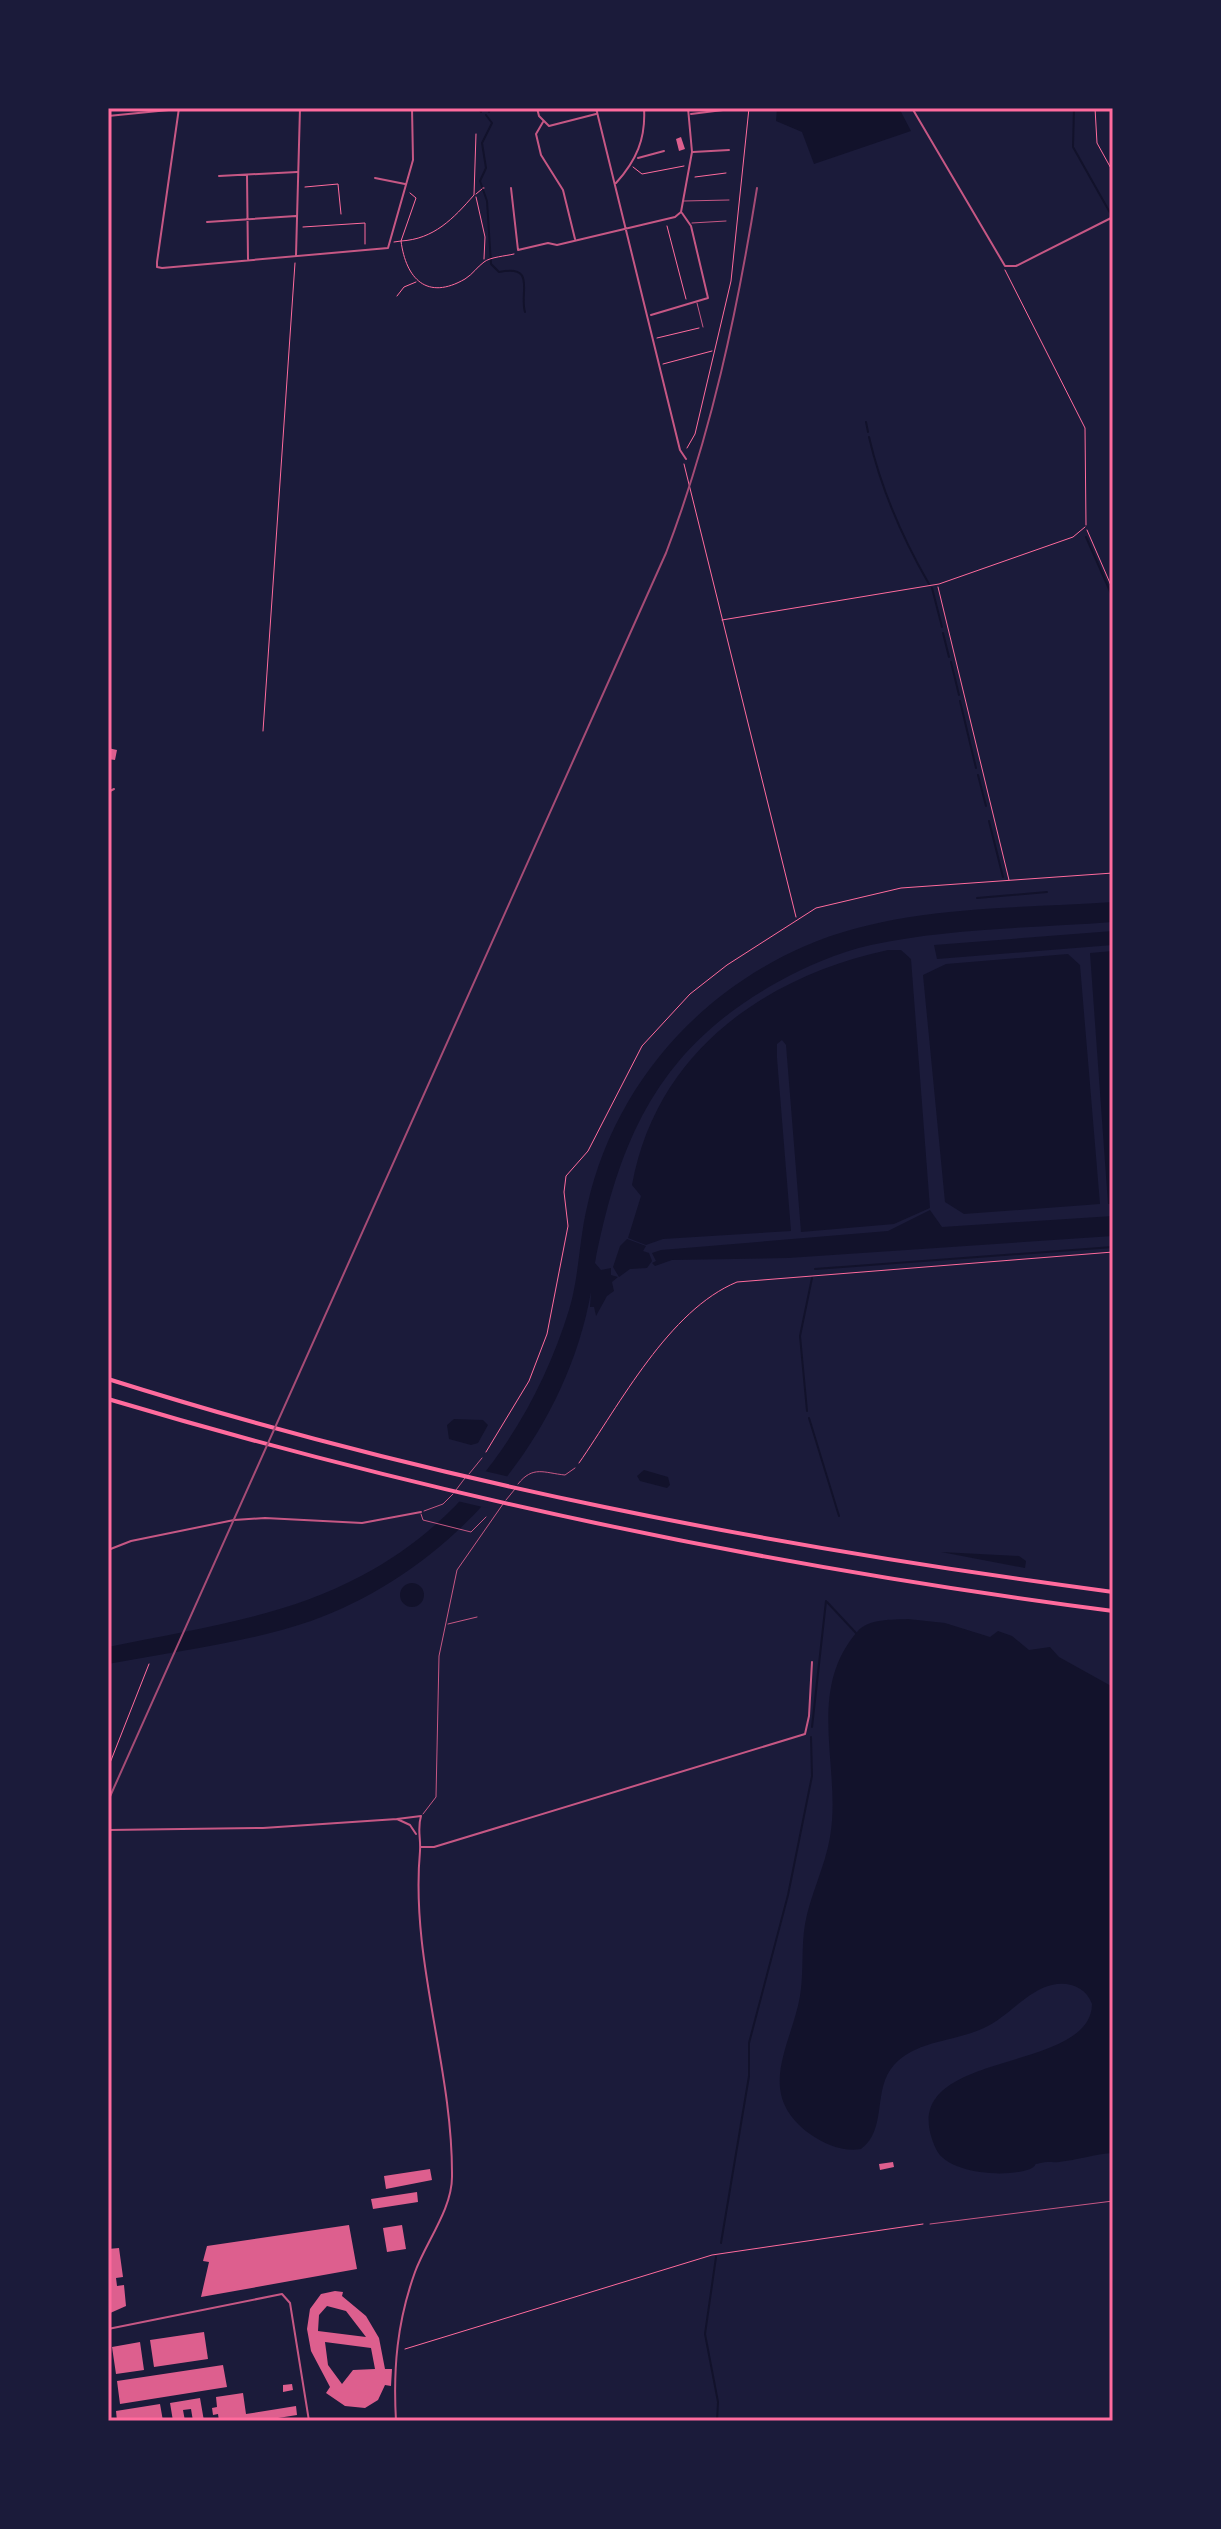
<svg xmlns="http://www.w3.org/2000/svg" width="1221" height="2529" font-family="Jost,sans-serif">
<style>
.water{fill:#12122b}
.pier{fill:#1b1b3a}
.lines{fill:none;stroke-linecap:round;stroke-linejoin:round}
.stream{stroke:#12122b;stroke-width:2}
.building{fill:#dd5f8e;fill-rule:evenodd}
.path{stroke:#ff6b9d;stroke-width:1}
.service{stroke:#c65784;stroke-width:1}
.minor{stroke:#c65784;stroke-width:2}
.motorway{stroke:#ff6b9d;stroke-width:4}
.rail{stroke:#a44b75;stroke-width:2}
.neatline{fill:none;stroke:#ff6b9d;stroke-width:3}
</style>
<rect width="100%" height="100%" fill="#1b1b3a"/>
<path class="water" d="M777 108H899L911 131 814 164 802 132 776 121Z
M1113 902V922C1033 928 949 928 871 945 838 952 805 967 776 983 660 1048 620 1136 595 1263L601 1270 611 1268V1275L618 1277 612 1282 614 1291 607 1296 596 1316 594 1307H590L591 1292C565 1439 451 1571 311 1621 246 1643 175 1651 108 1664V1647C195 1629 282 1618 361 1576 465 1522 535 1420 569 1310 579 1277 579 1241 587 1207 613 1089 695 994 805 946 899 905 1012 909 1113 902Z
M1113 931V945L937 959 934 945Z
M888 950H901L911 959 930 1208 894 1224 801 1232 786 1045 782 1040 777 1044V1058L791 1231 663 1239 646 1245 628 1238 641 1196 632 1185C656 1053 763 977 888 950Z
M1113 951V1204H1108L1090 953Z
M1068 954 1080 965 1100 1204 964 1214 945 1202 923 975 946 964Z
M930 1210 942 1227 1113 1216V1236L788 1258 672 1260 655 1266 652 1263 656 1261 652 1253 661 1250 888 1231Z
M627 1239 646 1246 643 1251 649 1253 652 1261 647 1268 630 1269 619 1277 613 1267 620 1246Z
M454 1419 483 1420 488 1425 478 1443 471 1445 449 1439 447 1425Z
M644 1470 668 1477 670 1485 667 1488 640 1481 637 1476Z
M941 1552 1019 1556 1026 1561 1025 1568Z
M400 1595a12 12 0 1 1 24 0a12 12 0 1 1-24 0Z
M908 1619 945 1623 990 1637 998 1631 1012 1636 1029 1650 1050 1647 1059 1657 1113 1687V2153C1095 2154 1077 2160 1059 2162 1053 2163 1047 2161 1041 2163 1030 2165 1040 2164 1030 2169 1007 2178 947 2174 936 2149 888 2046 1091 2077 1092 2004 1086 1987 1068 1981 1052 1985 1028 1990 1008 2017 984 2028 954 2042 917 2040 894 2065 872 2089 888 2129 861 2149 844 2152 825 2145 810 2134 754 2093 791 2047 800 1996 804 1972 801 1947 805 1924 810 1895 825 1867 830 1837 842 1769 805 1692 857 1632 868 1618 893 1620 908 1619Z"/>
<path class="pier" d="M480 1470 510 1477 487 1508 457 1501Z"/>
<g class="lines">
<path class="stream" d="M478 108 481 112
M1074 108 1073 147 1113 218
M489 112 490 108
M486 115 492 123 482 143 486 168 480 181 487 201 491 264 499 272C537 264 519 293 525 312
M866 422 868 432
M869 437C881 489 903 539 929 584
M1086 537 1113 598
M932 588 942 627
M943 633 949 657
M951 662 959 695
M960 701 976 768
M978 775 986 806
M989 821 1003 877
M977 898 1047 892
M815 1269 1113 1247
M807 1411 800 1336 812 1278
M809 1418 839 1516
M827 1602 856 1633
M812 1727 826 1601
M721 2243 749 2076V2043L788 1895 812 1776 811 1737
M716 2257 705 2334 718 2402 717 2421"/>
</g>
<path class="building" d="M681 137 685 149 679 151 676 139Z
M108 748 117 750 115 760 108 759Z
M893 2162 894 2167 880 2170 879 2164Z
M430 2169 432 2180 386 2189 384 2176Z
M417 2192 418 2202 373 2209 371 2199Z
M349 2225 357 2269 201 2297 209 2262 203 2261 207 2246Z
M402 2225 406 2249 387 2252 383 2228Z
M119 2248 123 2277 116 2278 117 2286 124 2285 126 2306 108 2314V2249Z
M335 2291 343 2292 342 2296 366 2316 379 2338 385 2369H392L391 2386 385 2385 378 2400 365 2408 345 2406 326 2393 330 2387 311 2351 307 2329 310 2309 321 2294ZM327 2306 346 2311 366 2337 318 2331 319 2315ZM325 2342 371 2348 375 2369 353 2370 342 2384 328 2365Z
M204 2332 208 2359 154 2367 150 2340Z
M140 2342 144 2370 116 2374 112 2347Z
M223 2365 227 2387 120 2404 117 2381Z
M292 2384 293 2390 283 2392V2385Z
M243 2393 246 2414 296 2406 297 2415 259 2421H219L218 2414 213 2415 212 2408 217 2407 216 2397Z
M200 2398 204 2421H193L191 2409 183 2410 185 2421H173L170 2403Z
M160 2404 163 2421H117L116 2411Z"/>
<g class="lines">
<path class="path" d="M1095 108 1097 143 1113 172
M633 167 642 174 684 166
M695 177 726 173
M305 187 338 184 341 214
M483 188H484
M410 193 416 198 401 241C434 239 453 219 474 195L476 134
M476 194 482 189
M476 197 485 237 484 259
M667 226 686 299
M303 227 365 223V244
M394 242 401 241C406 279 427 301 465 279 473 274 477 267 484 262 490 257 506 256 514 254
M1005 270 1085 428 1086 525
M397 296 404 287 416 282
M657 338 699 328
M663 364 712 351
M687 448 695 434 731 281 749 108
M684 464 796 917
M1087 530 1113 590
M938 587 1009 880
M722 620 939 584 1073 537 1085 527
M263 731 295 263
M486 1452 529 1381 547 1334 568 1226 564 1192 566 1176 588 1151 642 1046 690 994 727 965 816 908 901 888 1113 873
M579 1463C620 1404 669 1310 737 1282L1113 1252
M108 1768 149 1664
M405 2349 712 2255 923 2224"/>
<path class="service" d="M684 201 729 200
M692 223 726 221
M697 303 703 327
M469 1474 482 1458
M518 1484C533 1465 544 1473 565 1475L575 1468
M456 1490 465 1478
M506 1500 515 1489
M424 1511 443 1504 453 1494
M421 1514 423 1520 471 1532 486 1517
M448 1624 477 1617
M423 1814 436 1797 439 1656 457 1570 503 1504
M930 2224 1113 2201"/>
<path class="minor" d="M179 108 157 262V267L162 268 388 248 413 160 412 108
M537 108 539 116 549 126 596 114
M596 108 680 450 686 459
M912 108 1005 266H1016L1113 217
M691 114 739 108
M108 116 189 108
M543 122 536 134 541 155 563 190 575 239
M693 152 729 150
M638 158 664 151
M247 175 248 259
M219 176 297 172
M375 178 405 184
M616 183C636 161 646 139 644 108
M511 188 518 250 548 243 557 245 675 217 681 212 692 152 688 108
M207 222 296 216
M296 255 300 108
M651 315 708 298 691 226 682 213
M108 792 114 789
M108 1550 131 1541 234 1520 265 1518 362 1523 421 1512
M108 1830 263 1828 397 1819 410 1825 416 1834
M421 1847H434L805 1734 809 1716 812 1662
M108 2329 282 2294 290 2303 309 2421
M396 2421C393 2369 397 2322 415 2272 426 2242 452 2209 452 2177 453 2067 410 1961 420 1851 421 1838 417 1829 421 1816L397 1819"/>
<path class="motorway" d="M108 1379C434 1482 774 1547 1113 1592
M108 1399C437 1497 773 1567 1113 1611"/>
<path class="rail" d="M108 1801 666 553C711 435 737 313 757 188"/>
</g>
<rect width="1221" height="2529" fill="none" stroke="#1b1b3a" stroke-width="220"/>
<rect x="110" y="110" width="1001" height="2309" class="neatline"/>
</svg>
